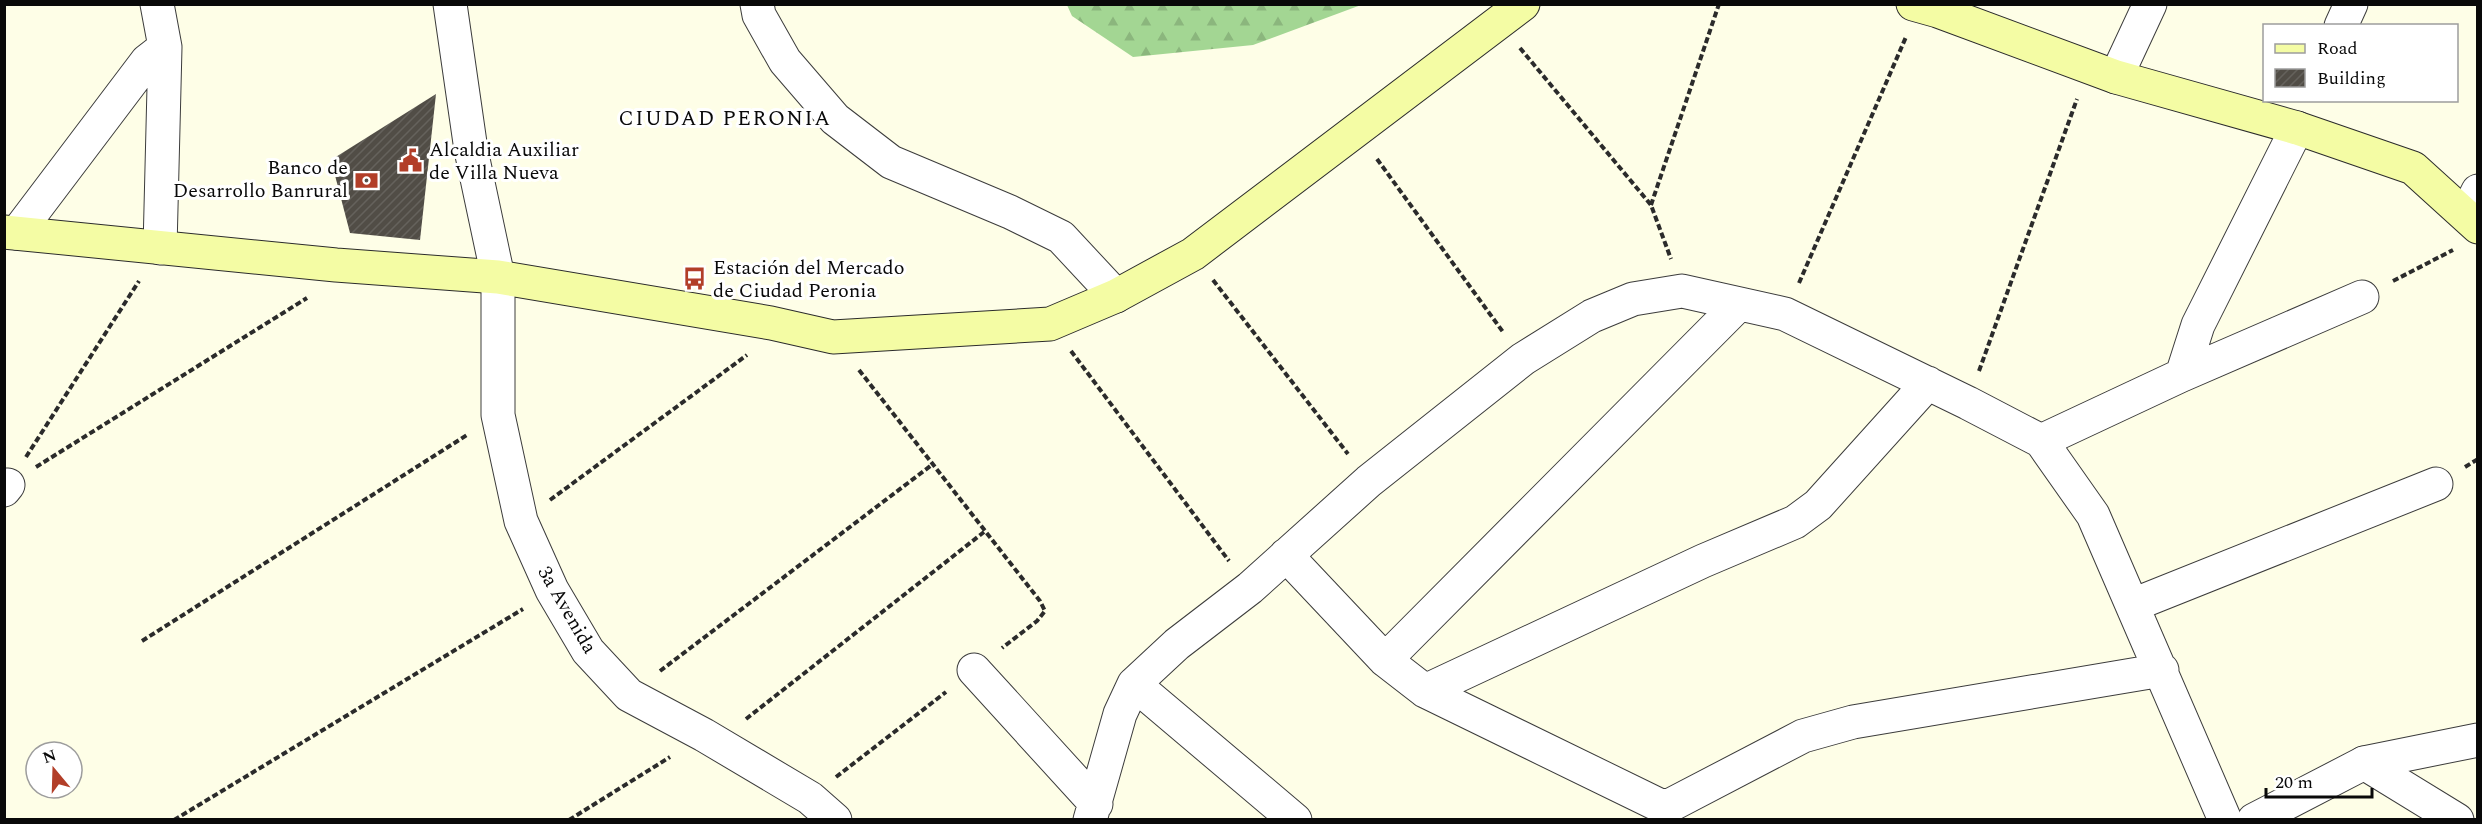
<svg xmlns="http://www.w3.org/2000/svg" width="2482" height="824" font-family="Spectral,serif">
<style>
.forest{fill:url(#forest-firs)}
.building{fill:url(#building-hatch)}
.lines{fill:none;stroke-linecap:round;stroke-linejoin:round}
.minor-casing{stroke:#3c3c3c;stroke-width:35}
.tertiary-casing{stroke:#3c3c3c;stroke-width:35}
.secondary-casing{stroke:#2b2b2b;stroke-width:35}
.path{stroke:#2b2b2b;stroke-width:4;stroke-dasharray:6 3;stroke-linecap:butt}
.minor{stroke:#fff;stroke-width:33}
.tertiary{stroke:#fff;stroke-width:33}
.secondary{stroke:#f4fca4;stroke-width:33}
.labels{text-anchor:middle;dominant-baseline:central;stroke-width:6;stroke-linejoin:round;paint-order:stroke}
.poi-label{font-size:20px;fill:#090909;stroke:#fff;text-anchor:start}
.street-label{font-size:20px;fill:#090909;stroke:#fff}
.neighbourhood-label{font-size:21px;letter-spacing:1.5px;fill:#090909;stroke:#fff}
</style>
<defs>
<pattern id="forest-firs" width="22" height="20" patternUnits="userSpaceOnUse" patternTransform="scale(1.5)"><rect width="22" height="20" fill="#a3d693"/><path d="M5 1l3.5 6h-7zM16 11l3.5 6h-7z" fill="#8bb67d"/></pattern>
<pattern id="building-hatch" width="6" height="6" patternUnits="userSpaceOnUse" patternTransform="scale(1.5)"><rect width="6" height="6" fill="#514d46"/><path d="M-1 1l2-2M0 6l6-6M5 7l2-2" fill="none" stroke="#65625c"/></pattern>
</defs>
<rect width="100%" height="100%" fill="#fefee7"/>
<path class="forest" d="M1067 5H1361L1253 45 1133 57 1072 16Z"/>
<path class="building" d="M436 94 420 240 350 233 331 160Z"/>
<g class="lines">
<defs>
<path id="minor" d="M157 4 165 47 160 248
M450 4 471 150 498 277
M757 4 759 15 785 61 835 119 891 162 1010 212 1061 237 1116 296
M2341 26 2351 4
M2116 77 2150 4
M2470 207 2478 191
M17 233 147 61 165 47
M2182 375 2198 325 2297 128
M2041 441 2182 375 2362 297
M4 490 8 485
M1286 555 1385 660 1425 691 1665 808 1803 736 1853 722 2162 670
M2133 605 2436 484
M1385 660 1739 304
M974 670 1096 804
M1134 684 1295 820
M1425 691 1703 561 1795 522 1818 505 1928 383
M2364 763 2457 820
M1090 820 1120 714 1134 684 1177 644 1250 588 1369 481 1523 359 1592 316 1633 299 1682 291 1785 314 1968 403 2041 441 2093 515 2225 820"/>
<path id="tertiary" d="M498 277V415L521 521 552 590 588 651 629 695 704 735 810 798 835 820
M2254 820 2364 763 2478 740"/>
<path id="secondary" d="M1913 4 1938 11 2116 77 2297 128 2413 168 2478 227
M4 232 336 265 498 277 771 323 833 337 1050 324 1116 296 1193 254 1523 4"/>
</defs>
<use href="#minor" class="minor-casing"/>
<use href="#tertiary" class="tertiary-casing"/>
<use href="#secondary" class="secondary-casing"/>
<path class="path" d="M1520 48 1651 205 1671 259
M1377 159 1503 332
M1651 205 1719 4
M1213 280 1348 454
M2393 281 2453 250
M1799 283 1906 37
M1071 351 1229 561
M859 370 1040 601 1045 611 1037 621 1002 648
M1979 371 2077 99
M26 457 139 281
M36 467 307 298
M2465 467 2478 459
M550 500 747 355
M142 641 467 435
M660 671 933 464
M746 719 984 532
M836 777 946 692
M174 820 523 609
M569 820 670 757"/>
<use href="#minor" class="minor"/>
<use href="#tertiary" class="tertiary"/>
<use href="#secondary" class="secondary"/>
</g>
<defs>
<symbol id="civic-bare" viewBox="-9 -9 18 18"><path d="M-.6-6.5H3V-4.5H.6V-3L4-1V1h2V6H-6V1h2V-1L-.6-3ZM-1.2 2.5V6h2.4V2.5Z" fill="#b23e28" stroke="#fff" stroke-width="2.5" paint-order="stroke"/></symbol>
<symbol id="bank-bare" viewBox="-9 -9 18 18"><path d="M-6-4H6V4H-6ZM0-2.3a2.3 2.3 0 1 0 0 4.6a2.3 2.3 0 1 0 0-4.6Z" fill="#b23e28" stroke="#fff" stroke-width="2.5" paint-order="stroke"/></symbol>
<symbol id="bus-bare" viewBox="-9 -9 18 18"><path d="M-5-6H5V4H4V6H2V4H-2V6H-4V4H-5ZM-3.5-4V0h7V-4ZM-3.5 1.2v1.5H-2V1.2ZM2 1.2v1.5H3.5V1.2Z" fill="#b23e28" stroke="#fff" stroke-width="2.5" paint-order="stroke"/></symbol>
</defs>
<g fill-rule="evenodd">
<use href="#civic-bare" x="394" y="144" width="33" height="33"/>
<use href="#bank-bare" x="350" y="164" width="33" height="33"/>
<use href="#bus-bare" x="678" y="262" width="33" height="33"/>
</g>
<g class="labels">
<g class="poi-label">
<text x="429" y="150">Alcaldia Auxiliar<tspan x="429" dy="23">de Villa Nueva</tspan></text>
<text x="348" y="168" text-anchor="end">Banco de<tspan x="348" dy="23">Desarrollo Banrural</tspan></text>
<text x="713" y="268">Estación del Mercado<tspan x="713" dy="23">de Ciudad Peronia</tspan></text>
</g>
<g class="street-label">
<text transform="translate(567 610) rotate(60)">3a Avenida</text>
</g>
<g class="neighbourhood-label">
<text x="725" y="119">CIUDAD PERONIA</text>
</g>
</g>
<rect width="2482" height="824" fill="none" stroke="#090909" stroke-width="12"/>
<rect x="2263" y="24" width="195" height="78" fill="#ffffff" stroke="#9d9d9d" stroke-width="1.5"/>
<rect x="2275" y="44" width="30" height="9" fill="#f4fca4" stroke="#9d9d9d" stroke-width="1.5"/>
<text x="2317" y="54" font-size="18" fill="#090909">Road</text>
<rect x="2275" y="69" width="30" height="18" fill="url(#building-hatch)" stroke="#9d9d9d" stroke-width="1.5"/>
<text x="2317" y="84" font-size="18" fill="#090909">Building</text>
<g transform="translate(54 770) rotate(341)"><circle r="28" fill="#ffffff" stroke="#9d9d9d" stroke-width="1.5"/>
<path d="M0-4.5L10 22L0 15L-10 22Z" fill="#b23e28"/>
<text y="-9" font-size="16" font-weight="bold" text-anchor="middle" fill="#090909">N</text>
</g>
<path d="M2266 788v9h106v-9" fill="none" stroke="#090909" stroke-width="3"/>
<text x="2275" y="788" font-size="18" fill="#090909" stroke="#ffffff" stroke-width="4.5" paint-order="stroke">20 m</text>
</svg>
